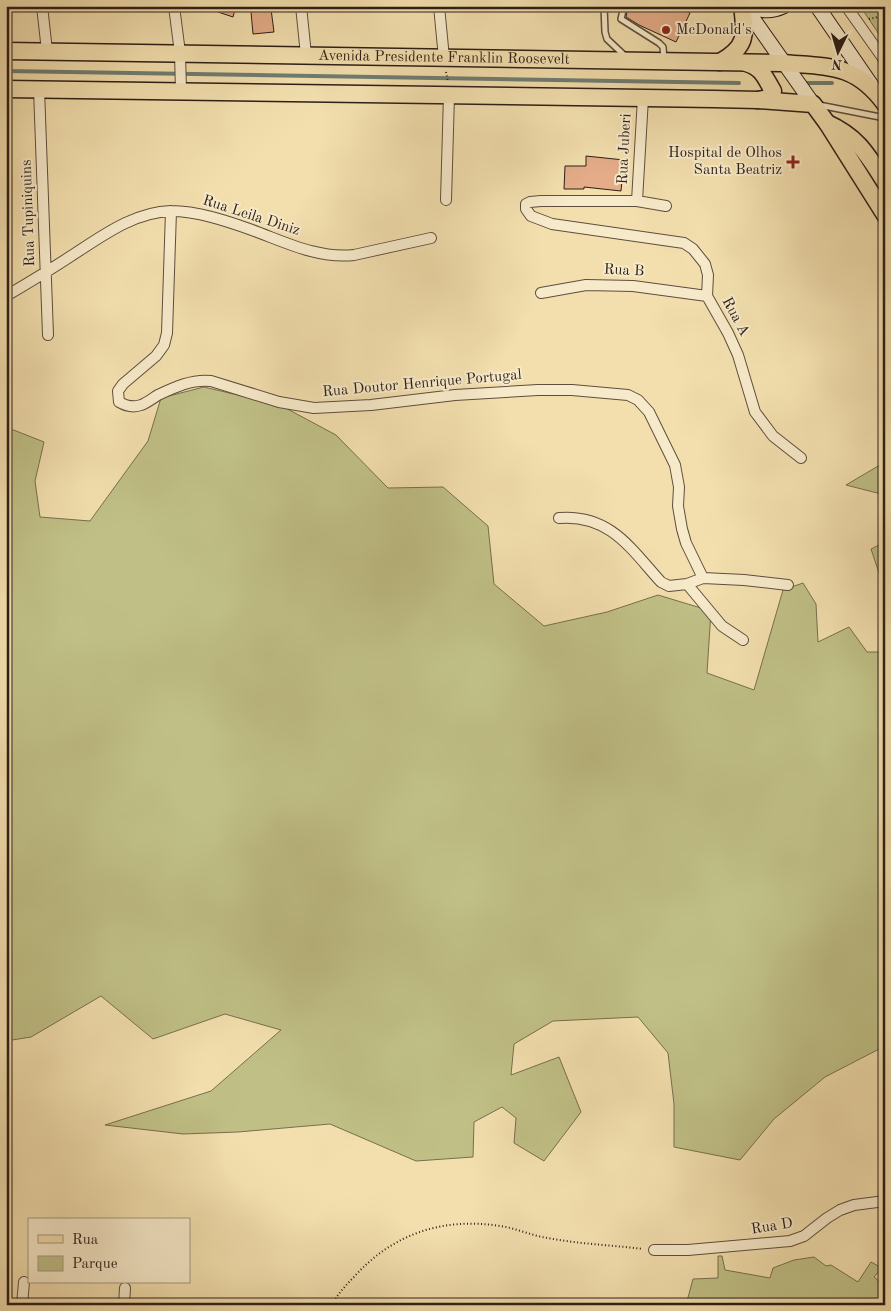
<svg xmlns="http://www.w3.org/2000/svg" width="891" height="1311" font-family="'Old Standard TT',serif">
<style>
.green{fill:#c0c086;stroke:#766f4e}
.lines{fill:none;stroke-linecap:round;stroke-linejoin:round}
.stream{stroke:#6f7d72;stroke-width:4}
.building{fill:#e4ac88;stroke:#2c1e17}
.lane-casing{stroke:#5e4e3d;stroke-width:8}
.street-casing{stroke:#5e4e3d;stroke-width:12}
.secondary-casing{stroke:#2c1e17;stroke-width:16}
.primary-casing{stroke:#2c1e17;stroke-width:19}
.path{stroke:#2c1e17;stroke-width:2;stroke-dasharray:1 2.5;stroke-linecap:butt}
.lane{stroke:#f7eaca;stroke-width:5}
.street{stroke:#f7eaca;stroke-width:10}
.secondary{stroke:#f7eaca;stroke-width:14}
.primary{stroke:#f3dfae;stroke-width:16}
.poi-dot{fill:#8f2418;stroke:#f7eaca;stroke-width:2}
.labels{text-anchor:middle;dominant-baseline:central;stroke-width:4;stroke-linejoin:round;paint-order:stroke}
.poi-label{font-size:15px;fill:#2c1e17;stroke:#f7eaca;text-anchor:start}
.street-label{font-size:15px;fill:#2c1e17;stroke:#f7eaca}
</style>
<rect width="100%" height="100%" fill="#f3dfae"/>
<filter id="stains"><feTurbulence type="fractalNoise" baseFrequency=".004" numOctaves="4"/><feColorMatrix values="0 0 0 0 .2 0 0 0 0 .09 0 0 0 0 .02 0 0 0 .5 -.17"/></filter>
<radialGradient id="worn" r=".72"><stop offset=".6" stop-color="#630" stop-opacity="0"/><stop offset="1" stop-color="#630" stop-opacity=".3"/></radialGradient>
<path class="green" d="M860 6H885V43Z
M204 387 280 405 336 435 388 488 443 487 488 526 494 584 544 626 607 612 658 595 711 611 707 673 754 690 783 590 803 583 816 604 818 642 849 627 867 652H885V1046L825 1077 774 1119 740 1160 674 1147V1104L668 1053 638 1017 553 1021 514 1044 511 1075 559 1057 581 1112 544 1161 514 1143 516 1118 502 1107 474 1122 473 1157 416 1161 330 1124 238 1132 183 1134 105 1125 211 1091 281 1030 225 1014 153 1039 101 996 31 1037 6 1041V427L44 442 35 481 40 517 90 521 148 441 161 398Z
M885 462V495L846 485Z
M885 542V580L881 579 871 549Z
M718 1256H722L725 1270 770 1278 773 1268 794 1260 814 1257 826 1266 831 1265 858 1282 871 1262 882 1268 874 1277 885 1286V1305H686L693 1279 718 1278Z"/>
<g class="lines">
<path class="stream" d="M6 71 739 83
M806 83H832"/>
</g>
<path class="building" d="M207 6H236L233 17 206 8Z
M628 6H674L690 13 676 42 639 25 626 17Z
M271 9 274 32 253 34 251 12Z
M586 156 624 160 621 191 584 187V189H564L565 166H586Z"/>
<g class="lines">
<defs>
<path id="lane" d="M604 6 605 32 607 39 625 56
M624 6 621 19 659 43 663 47 664 60
M819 105 885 118"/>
<path id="street" d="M42 6 47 51
M174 6 180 53 181 91
M301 6 306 55
M439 6 444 58
M846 6 885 61
M39 89 48 335
M446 200 449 95
M637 201 643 98
M666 206 637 201H541L530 202 526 204V209L531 216 552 224 684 243 693 249 705 264 708 275 707 296 728 333 738 355 755 412 773 436 801 458
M171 211 167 333 164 345 156 356 123 384 118 391 119 402C126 406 133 408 141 405 147 403 153 398 158 395 175 387 192 379 211 381L279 402 314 408 371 405 455 395 538 390H572L628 395 638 400 649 412 675 465 679 487 678 506 682 529 686 543 703 578
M541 293 586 285 633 286 707 296
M6 296C28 283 50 270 71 256 101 237 133 212 171 211 197 211 227 221 252 230 285 242 318 259 354 255L431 238
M559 518C610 514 631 549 661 582L669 586 687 584
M743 640 722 626 687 584 703 578 744 580 788 585
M654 1250H688L790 1241 804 1236 827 1218 840 1210 854 1205 885 1201
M22 1305 24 1282
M124 1305 125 1288"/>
<path id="secondary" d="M744 6 813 104
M750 6C762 12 772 12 784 6
M817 6 872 86"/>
<g id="primary">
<path id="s1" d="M6 51 782 63C828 67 855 63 885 104"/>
<path d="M720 62C747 47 746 35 742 6"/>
<path d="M746 63C763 68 765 78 773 91L772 95 768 98 758 100"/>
<path d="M6 89 714 99 758 100 813 104 827 123 885 215"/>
<path d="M827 123C858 137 867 154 885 182"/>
</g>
</defs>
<use href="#lane" class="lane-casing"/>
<use href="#street" class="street-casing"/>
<use href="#secondary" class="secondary-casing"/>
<use href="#primary" class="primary-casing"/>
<path class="path" d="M869 19 878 17 885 24
M446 72 448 82
M332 1305C337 1295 345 1286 353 1278 392 1234 442 1217 500 1226 516 1228 532 1236 548 1238 579 1244 611 1245 643 1249"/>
<use href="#lane" class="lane"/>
<use href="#street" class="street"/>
<use href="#secondary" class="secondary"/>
<use href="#primary" class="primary"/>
</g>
<g class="poi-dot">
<circle cx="666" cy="30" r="5"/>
<path d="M790.5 154.5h5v5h5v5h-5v5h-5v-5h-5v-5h5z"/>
</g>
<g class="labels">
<g class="poi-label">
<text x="676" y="30">McDonald's</text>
<text x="782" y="153" text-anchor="end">Hospital de Olhos<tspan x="782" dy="17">Santa Beatriz</tspan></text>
</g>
<g class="street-label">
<text stroke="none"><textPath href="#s1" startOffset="438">Avenida Presidente Franklin Roosevelt</textPath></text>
<text transform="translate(625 149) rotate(-87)">Rua Juberi</text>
<text transform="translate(29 213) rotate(-92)">Rua Tupiniquins</text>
<text transform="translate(251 216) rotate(18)">Rua Leila Diniz</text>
<text transform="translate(624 271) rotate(3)">Rua B</text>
<text transform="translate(735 317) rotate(62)">Rua A</text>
<text transform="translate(422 384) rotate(-5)">Rua Doutor Henrique Portugal</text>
<text transform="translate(772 1227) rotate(-9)">Rua D</text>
</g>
</g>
<rect width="891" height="1311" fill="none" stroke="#f3dfae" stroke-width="25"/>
<rect x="8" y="8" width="876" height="1296" fill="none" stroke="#2c1e17" stroke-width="2.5"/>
<rect x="12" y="12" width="866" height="1286" fill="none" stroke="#2c1e17"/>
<rect x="28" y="1218" width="162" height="65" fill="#f7eaca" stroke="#a69882"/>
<rect x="38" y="1235" width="25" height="8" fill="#f3dfae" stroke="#a69882"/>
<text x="72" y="1244" font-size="15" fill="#2c1e17">Rua</text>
<rect x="38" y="1256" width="25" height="15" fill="#c0c086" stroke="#a69882"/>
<text x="72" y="1268" font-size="15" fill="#2c1e17">Parque</text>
<g transform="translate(838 52) rotate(185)" stroke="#f7eaca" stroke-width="4" paint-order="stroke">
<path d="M0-4L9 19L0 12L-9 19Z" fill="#2c1e17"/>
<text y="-8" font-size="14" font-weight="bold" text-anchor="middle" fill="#2c1e17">N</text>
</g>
<rect width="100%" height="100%" filter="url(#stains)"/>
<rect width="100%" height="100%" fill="url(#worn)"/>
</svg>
